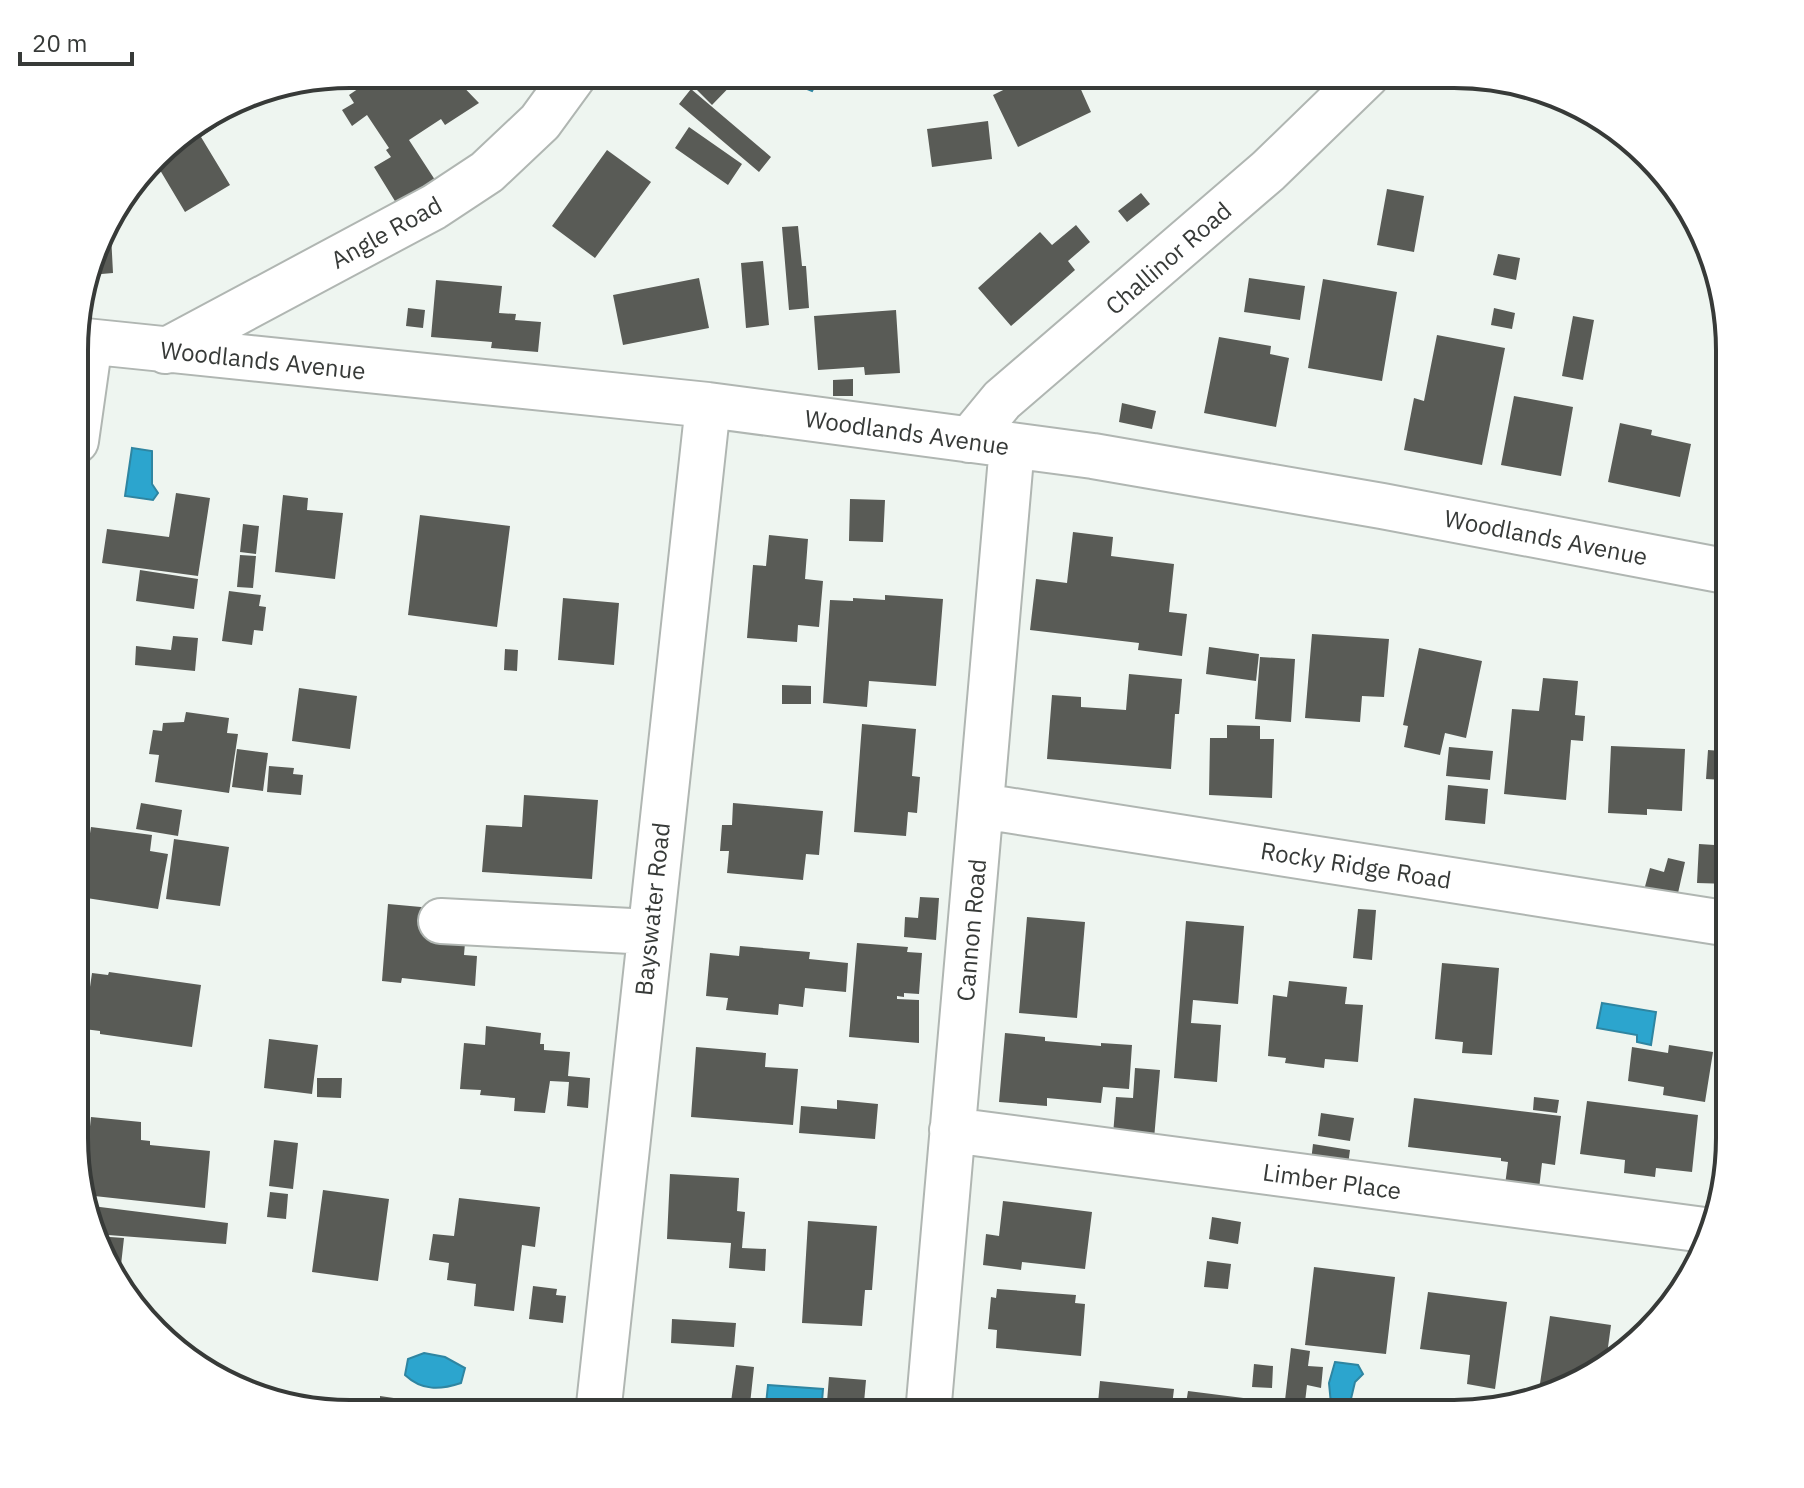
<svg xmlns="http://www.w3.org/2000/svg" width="1804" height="1488" font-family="'IBM Plex Sans',sans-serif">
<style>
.water{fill:#2ca5ce;stroke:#2f85a1;stroke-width:2}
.building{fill:#595b56}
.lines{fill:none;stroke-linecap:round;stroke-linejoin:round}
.minor-casing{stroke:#b0b6b2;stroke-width:48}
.minor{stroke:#fff;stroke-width:44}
.labels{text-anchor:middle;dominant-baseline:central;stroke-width:8;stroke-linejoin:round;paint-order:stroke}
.street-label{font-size:24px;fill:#373a38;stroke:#fff}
.rim{fill:none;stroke:#373a38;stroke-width:4}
</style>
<rect width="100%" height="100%" fill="#eef5f0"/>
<path class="water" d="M780 74H822L812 91 795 84H785Z
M132 448 152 451V484L158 493 153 500 125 496Z
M1602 1003 1656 1012 1651 1045 1637 1042V1035L1597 1028Z
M424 1353 445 1357 465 1368 461 1383C440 1390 422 1391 405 1375L408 1359Z
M1335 1362 1358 1365 1363 1374 1355 1382 1349 1407 1331 1404 1329 1383Z
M768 1385 823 1389 821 1414H765Z"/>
<path class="building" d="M358 74H451L479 103 445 125 441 119 409 140 437 183 398 206 374 167 391 157 386 150 389 148 367 115 352 126 342 110 354 103 349 95 365 84Z
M681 74H742L712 105Z
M1036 74H1074L1091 112 1018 147 993 95Z
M691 89 771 157 759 172 679 104Z
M214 116 219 125 201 137 230 185 185 212 154 160 169 142Z
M988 121 992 159 932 167 927 129Z
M689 127 742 164 728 185 675 148Z
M607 150 651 182 595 258 552 226Z
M1644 151 1649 155 1657 167 1642 164Z
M1387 189 1424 196 1414 252 1377 245Z
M1141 193 1150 204 1127 222 1118 211Z
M110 215 113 273 90 275Z
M1076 225 1090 242 1068 261 1075 270 1011 326 978 288 1040 232 1052 245Z
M798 226 802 266H806L809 308 789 310 782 227Z
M1498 254 1520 258 1516 280 1493 275Z
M763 261 769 325 746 328 741 263Z
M699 278 709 328 623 345 613 295Z
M1249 278 1305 286 1300 320 1244 312Z
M1323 279 1397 292 1382 381 1308 368Z
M436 280 502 286 499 313 516 314 515 320 541 322 538 352 491 348 492 342 431 337Z
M408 308 425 310 423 328 406 326Z
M1494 308 1515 313 1512 329 1491 325Z
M896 310 900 373 865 375 864 367 818 370 814 316Z
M1573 316 1594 320 1583 380 1562 376Z
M1437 335 1505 348 1482 465 1404 450 1414 398 1424 401Z
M1219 337 1271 346 1270 354 1289 358 1276 427 1204 413Z
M853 379V396H833V380Z
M1514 396 1573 407 1561 476 1501 465Z
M1122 403 1156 411 1152 429 1119 422Z
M1620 423 1652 430 1651 435 1691 444 1680 497 1608 482Z
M176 493 210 498 198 576 102 563 107 529 169 537Z
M283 495 308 498 307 510 343 513 335 579 275 572Z
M850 499 885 500 883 542 849 541Z
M420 515 510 526 497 627 408 615Z
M243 524 259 526 256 554 240 552Z
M1073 532 1113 537 1111 556 1174 564 1169 612 1187 614 1182 656 1138 650 1139 643 1030 630 1036 579 1067 583Z
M769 535 808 539 805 579 823 581 819 627 798 625 797 642 747 638 753 565 766 566Z
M240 555 256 556 253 588 237 587Z
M140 570 198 579 194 609 136 601Z
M229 591 261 595 259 606 266 607 263 631 254 630 252 645 222 641Z
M885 595 943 599 936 686 869 681 867 707 823 703 830 600 853 601V598L885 600Z
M563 598 619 603 614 665 558 660Z
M1312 634 1389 639 1384 697 1362 696 1360 722 1305 718Z
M173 636 198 638 195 671 135 665 136 646 171 650Z
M1209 647 1259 654 1256 681 1206 674Z
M1419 648 1482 661 1466 738 1445 733 1440 755 1404 747 1408 726 1403 725Z
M505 649 518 650 517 671 504 670Z
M1260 657 1295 659 1291 722 1255 719Z
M1129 674 1182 679 1179 714H1175L1171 769 1047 759 1052 695 1081 697V707L1126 710Z
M1543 678 1578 681 1575 715 1585 716 1583 741 1571 740 1566 800 1504 794 1512 709 1539 711Z
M782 685 811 686V704H782Z
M299 688 357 696 350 749 292 741Z
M186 712 229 718 227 733 238 734 229 793 155 782 159 755 149 754 153 730 162 731 163 723 184 722Z
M862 724 916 729 912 776 920 777 917 813 908 812 906 836 854 832Z
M1227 725 1260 726V739H1274L1272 798 1209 795 1210 738H1227Z
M1722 743 1730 744V825L1721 824 1724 780 1706 779 1708 750 1722 751Z
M1611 746 1685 749 1682 811 1647 809V815L1608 813Z
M1449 747 1493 751 1490 780 1446 776Z
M237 749 268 753 263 791 232 787Z
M269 766 294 768 293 774 303 775 301 795 267 792Z
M1448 785 1488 789 1485 824 1445 820Z
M524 795 598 800 592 879 482 872 486 825 522 827Z
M141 803 182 810 178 836 136 829Z
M733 803 823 811 819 855 806 854 803 880 727 873 729 851H720L722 825H732Z
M91 827 152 835 150 851 168 854 158 909 80 897Z
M174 839 229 847 220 906 166 899Z
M1699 844 1730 846V884L1697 883Z
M1668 858 1685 862 1676 902 1643 894 1650 868 1664 872Z
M920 897 939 898 936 940 904 937 905 917 918 918Z
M388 904 432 908 465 943 464 955 477 956 475 986 402 978 401 983 382 981Z
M1358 909 1376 910 1372 960 1353 958Z
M1027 917 1085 922 1077 1018 1019 1013Z
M1186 921 1244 926 1238 1004 1193 1000 1191 1023 1221 1025 1217 1082 1174 1078Z
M857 943 908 947 907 952 922 953 919 994 904 993V997L897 996V999L919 1000V1043L849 1037Z
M740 946 810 952 809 959 848 963 846 992 805 988 803 1007 779 1004 778 1015 726 1010 728 998 706 996 710 953 739 956Z
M1442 963 1499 968 1492 1055 1462 1053 1463 1042 1435 1039Z
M109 972 201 985 192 1047 100 1034V1031L84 1029 92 973 108 975Z
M1289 981 1347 987 1345 1004 1363 1005 1358 1062 1325 1059 1324 1068 1285 1063 1286 1058 1268 1056 1273 995 1287 997Z
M486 1026 541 1033 540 1044H544V1050L570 1052 568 1076 590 1078 588 1108 567 1106 569 1082 550 1081 545 1113 514 1111 515 1098 480 1095 481 1090 460 1089 464 1043 485 1045Z
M1005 1033 1045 1037V1041L1101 1046V1043L1132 1045 1129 1089 1103 1087 1101 1103 1047 1098V1106L999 1102Z
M269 1039 318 1045 312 1094 264 1088Z
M1669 1045 1713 1052 1705 1102 1663 1095 1664 1087 1628 1081 1632 1047 1668 1053Z
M696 1047 766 1053 765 1067 798 1069 793 1125 691 1117Z
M1135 1068 1160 1070 1154 1139 1113 1135 1116 1097 1133 1098Z
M317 1078H342L341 1098 317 1097Z
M1534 1097 1559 1100 1557 1113 1533 1110Z
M1414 1098 1561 1116 1555 1165 1542 1163 1539 1189 1505 1185 1508 1162 1501 1161V1158L1408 1147Z
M837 1100 878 1104 875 1139 799 1133 801 1106 837 1109Z
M1587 1101 1698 1115 1692 1172 1656 1168 1655 1177 1624 1173 1625 1160 1580 1154Z
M1321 1113 1354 1118 1350 1141 1318 1136Z
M91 1117 141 1122V1140L150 1141V1145L210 1151 205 1208 85 1195 84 1177H80L76 1160 80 1144 88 1145Z
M274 1140 298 1143 293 1189 269 1186Z
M1313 1144 1350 1150 1347 1172 1311 1161Z
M1720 1164 1727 1165 1714 1223 1712 1222Z
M670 1174 739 1178 737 1211 745 1212 742 1248 766 1249 765 1271 729 1268 731 1243 667 1239Z
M323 1190 389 1199 378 1281 312 1272Z
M270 1192 288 1194 286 1219 267 1217Z
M459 1198 540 1207 535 1247 522 1245 514 1311 474 1306 476 1284 447 1280 449 1263 429 1260 433 1234 454 1236Z
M1003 1201 1092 1212 1085 1269 1022 1262 1021 1270 983 1265 986 1234 999 1236Z
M92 1206 228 1223 226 1244 95 1234 91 1218Z
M1212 1217 1241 1222 1238 1244 1209 1239Z
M808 1221 877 1226 872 1290H865L862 1326 802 1323Z
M96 1236 124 1238 119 1283 102 1259Z
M1207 1261 1231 1264 1228 1289 1204 1287Z
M1314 1267 1395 1277 1386 1354 1305 1345Z
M533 1286 557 1289 556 1295 566 1296 563 1323 529 1319Z
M997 1289 1076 1295 1075 1303 1085 1304 1081 1356 996 1348 997 1330 988 1329 991 1297 996 1298Z
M124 1290 139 1292 138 1309Z
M1428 1292 1507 1302 1495 1389 1467 1384 1470 1355 1420 1349Z
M1550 1316 1611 1325 1606 1362 1560 1393 1538 1397Z
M672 1319 736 1323 734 1347 671 1343Z
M1291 1348 1310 1351 1308 1366 1323 1367 1321 1388 1307 1385 1304 1411 1284 1409Z
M1254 1364 1273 1366 1272 1388 1252 1387Z
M736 1365 754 1367 750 1404 731 1402Z
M829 1377 866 1380 863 1414H826Z
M1100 1381 1174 1389 1171 1414H1097Z
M1188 1391 1267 1401 1265 1414H1218L1185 1410Z
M380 1396 421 1402V1406L456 1413H354L355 1404 367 1406 368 1398 380 1400Z"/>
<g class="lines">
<defs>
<path id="minor" d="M76 340 708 405 1093 456 1382 506 1730 572
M165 351 434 207 487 172 540 122 575 74
M969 440 1002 400 1268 171 1367 75
M76 441 90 342
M982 806 1730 924
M441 921 650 932
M952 1130 1712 1231
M598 1414 708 405
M928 1414 1012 446"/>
</defs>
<use href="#minor" class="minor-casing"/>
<use href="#minor" class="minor"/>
</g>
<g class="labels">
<g class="street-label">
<text transform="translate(386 232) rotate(-29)">Angle Road</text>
<text transform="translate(1168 258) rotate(-41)">Challinor Road</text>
<text transform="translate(263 360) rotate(6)">Woodlands Avenue</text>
<text transform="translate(907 432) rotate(8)">Woodlands Avenue</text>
<text transform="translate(1546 537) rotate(11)">Woodlands Avenue</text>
<text transform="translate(1356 865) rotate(9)">Rocky Ridge Road</text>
<text transform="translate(652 909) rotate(-84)">Bayswater Road</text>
<text transform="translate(971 930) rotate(-85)">Cannon Road</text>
<text transform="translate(1332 1181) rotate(8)">Limber Place</text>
</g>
</g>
<path d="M0 0H1804V1488H0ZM350 88H1454A262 262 0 0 1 1716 350V1138A262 262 0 0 1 1454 1400H350A262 262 0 0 1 88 1138V350A262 262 0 0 1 350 88Z" fill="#fff" fill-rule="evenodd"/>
<path class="rim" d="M350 88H1454A262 262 0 0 1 1716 350V1138A262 262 0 0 1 1454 1400H350A262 262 0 0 1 88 1138V350A262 262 0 0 1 350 88Z"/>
<path d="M20 52v12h112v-12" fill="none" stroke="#373a38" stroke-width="4"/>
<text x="32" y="52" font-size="24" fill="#373a38" stroke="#ffffff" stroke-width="6" paint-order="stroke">20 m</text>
</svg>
